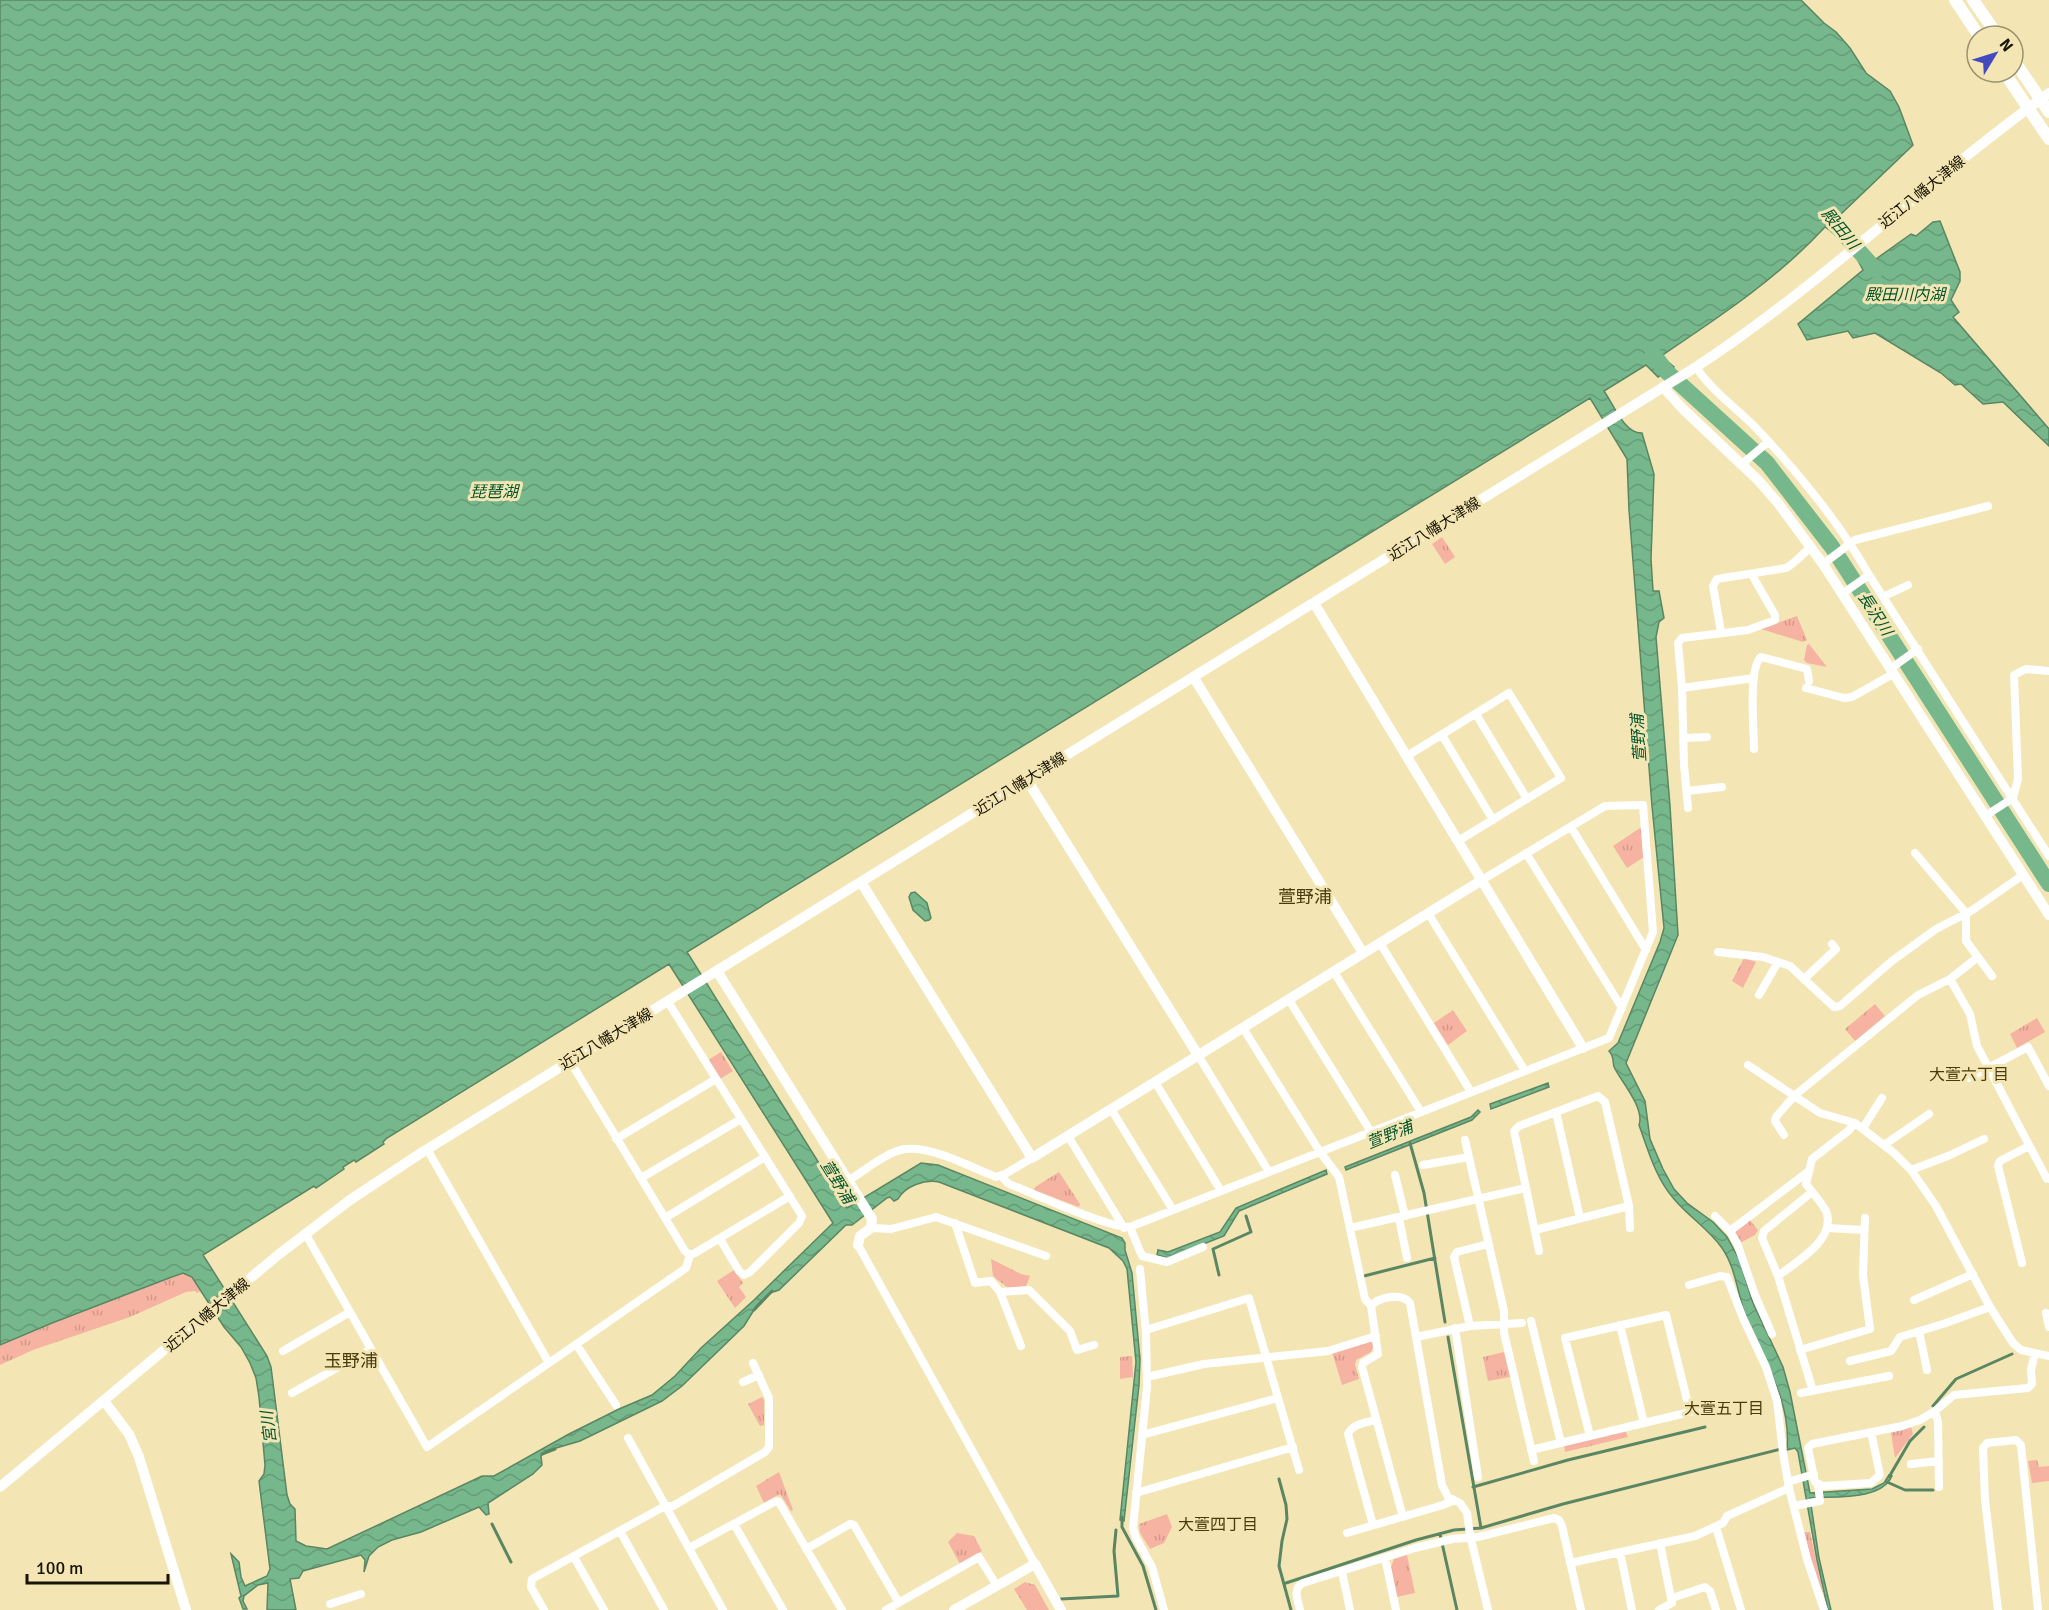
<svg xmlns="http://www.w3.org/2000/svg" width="2049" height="1610" font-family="Signika,'Noto Sans JP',sans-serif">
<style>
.park{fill:url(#park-tufts)}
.water{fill:url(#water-waves);stroke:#5a8663;stroke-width:1.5;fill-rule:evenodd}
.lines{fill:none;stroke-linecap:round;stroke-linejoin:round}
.stream{stroke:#5a8663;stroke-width:3}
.river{stroke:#76b78c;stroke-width:16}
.street{stroke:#fff;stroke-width:8}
.secondary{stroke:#fff;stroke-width:10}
.primary{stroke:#fff;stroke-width:12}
.labels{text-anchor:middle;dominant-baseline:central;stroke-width:6;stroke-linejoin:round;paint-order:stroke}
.street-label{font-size:15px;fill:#181302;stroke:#f4e6b4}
.water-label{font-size:16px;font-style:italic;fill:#00542c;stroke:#f4e6b4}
.neighbourhood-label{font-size:16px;fill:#483c0c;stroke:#f4e6b4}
.quarter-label{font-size:18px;fill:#483c0c;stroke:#f4e6b4}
</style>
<defs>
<pattern id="park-tufts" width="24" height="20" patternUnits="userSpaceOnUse" patternTransform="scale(1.5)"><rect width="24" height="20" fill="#f6b3a2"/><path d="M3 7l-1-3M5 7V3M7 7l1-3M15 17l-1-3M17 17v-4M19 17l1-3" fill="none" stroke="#d2998a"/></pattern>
<pattern id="water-waves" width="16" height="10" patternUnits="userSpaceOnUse" patternTransform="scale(1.5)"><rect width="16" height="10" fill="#76b78c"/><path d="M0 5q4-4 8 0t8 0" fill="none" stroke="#659c77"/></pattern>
</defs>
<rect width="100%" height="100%" fill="#f4e6b4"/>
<path class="park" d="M1442 537 1455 557 1445 564 1432 544Z
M1797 616 1807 640 1803 642 1761 629Z
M1809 644 1827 667 1807 663 1804 660 1807 645Z
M1640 828 1642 829 1644 857 1627 868 1613 846Z
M1744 958 1756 962 1743 988 1732 981Z
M1875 1004 1885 1016 1855 1041 1845 1029Z
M1453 1010 1467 1031 1448 1045 1434 1023Z
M2037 1018 2045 1032 2017 1048 2010 1034Z
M721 1052 733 1071 720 1079 708 1060Z
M1059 1172 1080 1204 1079 1207 1034 1190 1035 1187Z
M1750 1220 1758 1230 1755 1235 1740 1243 1734 1231Z
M991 1259 1021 1274 1030 1276 1026 1286 1008 1288 993 1276Z
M734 1270 743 1283 739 1287 746 1297 735 1308 717 1281Z
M183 1273 192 1277 202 1290 197 1293 195 1291 186 1292 130 1317 33 1350 0 1365V1345L52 1323Z
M1372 1341 1374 1345 1371 1352 1356 1360 1355 1365 1359 1379 1342 1385 1332 1352Z
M1504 1352 1510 1377 1488 1381 1483 1357Z
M1132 1356 1133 1377 1120 1379V1357Z
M762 1397 764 1400V1425L760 1426 748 1404Z
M1911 1427 1913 1434 1895 1458 1891 1433Z
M1625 1430 1628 1437 1565 1452 1564 1444Z
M2037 1460 2039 1467 2049 1466V1481L2032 1483 2028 1461Z
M779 1472 793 1510 791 1511 780 1494 764 1503 756 1486Z
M1167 1514 1172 1527 1164 1543 1150 1549 1140 1533 1139 1524Z
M1804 1532H1810L1823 1592 1820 1594Z
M957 1533 974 1536 982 1551 960 1564 948 1542Z
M1407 1555 1415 1593 1397 1597 1391 1567 1394 1559Z
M1025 1582 1035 1585 1049 1610H1027L1014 1589Z"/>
<path class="water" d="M0 0H1801L1824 23 1836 32 1850 48 1866 73 1890 91 1899 107 1913 145 1840 215 1845 226 1835 234 1825 227C1777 279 1719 317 1661 356L1674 367 1658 377 1646 365 1604 391C1613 403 1624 434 1642 433L1654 474 1651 559 1653 591H1659L1664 618 1659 622 1656 637 1670 806 1678 935 1626 1063 1645 1101 1650 1139 1663 1169 1674 1189 1687 1203 1713 1222 1727 1237 1739 1259 1753 1303 1783 1367 1790 1392 1810 1493 1872 1489 1884 1483 1889 1475 1892 1476C1881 1501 1834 1496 1810 1498L1819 1558 1831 1610H1828L1817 1560 1798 1452 1795 1448 1787 1450C1792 1396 1759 1356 1743 1308 1737 1288 1734 1265 1722 1248 1709 1229 1689 1217 1674 1199 1656 1179 1648 1150 1639 1125 1645 1109 1622 1082 1615 1069 1611 1062 1616 1059 1609 1051L1618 1043 1660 942 1664 928 1652 806 1629 510 1627 459 1590 398 687 952 847 1208 921 1163 938 1165 1122 1238 1125 1243V1250L1132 1273 1140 1359 1139 1385 1124 1521 1120 1520 1136 1362 1127 1269 1123 1261 1109 1248 939 1182C925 1179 905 1186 898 1199L894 1201 890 1197 887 1198 852 1225H846L779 1290 770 1293 757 1305 744 1326 682 1386 662 1401 580 1441 546 1451 541 1456 542 1465 533 1474 488 1503 489 1514 486 1515 479 1507 421 1532 392 1540 378 1547 369 1556 364 1572 365 1560 361 1555 303 1571 299 1578 290 1579 296 1610H267L268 1583 258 1585 244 1596 243 1601 247 1609H243L239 1598 241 1596 231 1554 239 1562 241 1577 245 1586 267 1576 270 1569 259 1481 264 1474 265 1465 259 1397 256 1378 250 1363 241 1347 224 1327 192 1277 183 1273 169 1278 52 1323 0 1345ZM669 964 833 1223 754 1300 701 1348 675 1376 652 1395 619 1409 569 1434 494 1476H482L327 1549 306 1546 296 1541 295 1509 290 1504 287 1495 271 1367 267 1356 203 1255 314 1186 316 1188 344 1169 343 1167 354 1160 356 1162 384 1144 383 1142 387 1138Z
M1940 221 1960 272V281L1951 300 1959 312 1953 317 2049 429V446L2003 402 1983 404 1961 384 1955 385 1941 373 1875 333 1853 338 1848 331 1807 340 1798 324 1863 270 1856 257 1865 250 1876 259 1911 234 1916 236 1933 222Z
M915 892 927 903 931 918 929 920 925 921 913 910 909 897 911 893Z
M1548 1083 1549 1087 1491 1109 1490 1104Z
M1478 1110 1480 1112 1472 1120 1346 1170 1345 1167 1471 1117Z
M1326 1170 1327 1174 1239 1211 1224 1236 1168 1258 1157 1255 1158 1250 1168 1252 1220 1232 1236 1208Z"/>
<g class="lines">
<path class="stream" d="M1410 1143 1424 1193 1445 1322
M1219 1275 1213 1249 1251 1232 1246 1216
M1364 1276 1435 1258
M754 1310 772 1291
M1933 1406 1956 1379 2012 1354
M542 1454 555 1449
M1889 1477 1910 1441 1924 1427
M1279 1479 1286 1505 1287 1519 1282 1541 1279 1566 1291 1610
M1887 1482 1905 1490H1933
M1473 1487 1568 1460 1705 1427
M1122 1517V1527L1143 1566 1156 1610
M492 1524 511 1562
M1481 1528 1563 1504 1781 1449
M1440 1534 1457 1610
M1286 1583 1416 1540 1454 1530 1481 1528 1448 1337
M1061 1599 1118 1596 1114 1551 1116 1530"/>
<path class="river" d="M1825 213 1876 270
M1653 354 1667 372 1767 463 1832 547 2049 884"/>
<path class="street" d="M1696 367C1711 390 1734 406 1754 426 1797 471 1838 520 1869 575L2049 856
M1742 464 1768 442
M1823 564 1855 540 1988 506
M1842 594 1869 575
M1883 597 1908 585
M1721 632 1713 586 1717 579 1786 568C1795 563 1801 555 1810 548
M1890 669 1918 649
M1682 688 1754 678
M1806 688 1844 698 1852 697 1893 674
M1476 714 1527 799
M1442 735 1493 820
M1684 738 1707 737
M1754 749C1754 730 1748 668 1761 657L1807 669 1809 681
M1407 756 1509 693 1561 778 1458 841
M1687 791 1722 787
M1688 808 1684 765 1682 688 1678 643 1682 638 1748 630 1775 620V615L1752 575
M1985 816 2013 798 2018 779 2014 675 2026 669 2049 671
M1571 827 1646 950
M1526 853 1622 1008
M1915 853 1966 913V941L1992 976
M1428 913 1525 1071
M1380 943 1471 1092
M1718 952 1763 957 1790 966 1834 1007 1840 1006 1892 961 1936 929 1971 911 2023 875
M1334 972 1421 1112
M1804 979 1836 949 1832 944
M1950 979 1970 1014 1977 1046 2047 1179H2049
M1759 995 1778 962
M1289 1000 1371 1132
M668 1002 802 1216 799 1223 750 1272 744 1275 739 1271 720 1239
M1243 1028 1320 1152 1339 1177 1365 1299 1371 1306
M1198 1055 1269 1172
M570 1061 685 1251 690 1255 695 1253 790 1196
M1748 1065 1820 1113 1855 1123 1894 1153 1911 1170 1936 1206 1990 1307 2013 1343 2021 1350 2049 1356
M1969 1078 2028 1047 2049 1086
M1155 1082 1221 1191
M1111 1109 1173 1210
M1556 1112 1580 1218
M1863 1128 1882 1098
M1784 1135 1775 1121 1776 1117 1794 1096 1918 995 1950 979 1978 957
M1068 1136 1124 1228
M616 1139 716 1079
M1465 1140 1504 1311V1333L1534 1461
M1884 1145 1929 1114
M1423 1165 1469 1157
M1911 1170 1948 1156 1984 1139
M1395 1175 1405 1216
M1001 1176 1009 1184C1033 1193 1110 1229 1130 1227L1609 1038 1653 932 1643 805 1605 806 1482 880
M641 1178 741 1119
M848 1181C864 1171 880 1157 897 1151 924 1141 970 1167 996 1177L1005 1174 1032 1158
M1526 1188 1539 1251
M1812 1192 1764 1231 1762 1238 1778 1276 1813 1391
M1715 1216 1730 1231
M665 1218 765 1157
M1399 1218 1407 1258
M955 1223 975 1283 991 1281 1000 1292 1021 1346
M1130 1227 1142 1256 1167 1262 1203 1247
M871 1228 891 1229 936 1217 1046 1256
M1350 1228 1526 1188 1514 1131 1519 1126 1598 1096 1605 1102 1629 1206 1630 1228
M1827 1228 1864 1230
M1535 1230 1629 1206
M305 1233 427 1447 549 1363 427 1149
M858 1245 1035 1564
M2022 1263 1998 1166 2000 1161 2029 1146
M1140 1269 1146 1334 1147 1387 1133 1528 1136 1538 1152 1567 1164 1610
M1778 1276C1796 1262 1834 1241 1827 1214 1825 1206 1811 1191 1806 1184L1812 1159 1848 1131 1855 1123
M1689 1285 1720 1276 1727 1277 1743 1318 1766 1367 1777 1401 1783 1453 1789 1488 1807 1559 1824 1610
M1000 1292 1029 1290 1070 1331 1077 1350 1094 1345
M1914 1300 1973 1274
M2046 1313 2049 1327
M1531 1321 1561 1443
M1620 1325 1644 1423
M1470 1326 1454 1257 1457 1252 1488 1244
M1455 1328 1478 1477
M1146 1330 1249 1298 1299 1470
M1919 1331 1927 1370
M1772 1334 1755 1295 1737 1243 1730 1231 1809 1171
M1416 1337 1470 1326 1522 1323
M576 1344 616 1405
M1800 1350 1870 1329 1863 1275 1865 1218
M283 1351 350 1312
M1850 1361 1891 1351 1900 1337 1943 1324 1990 1307
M549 1363 686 1268 690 1255
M1147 1377 1204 1364 1328 1351 1376 1336
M743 1382 759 1375
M292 1393 371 1349
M1801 1393 1889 1376
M1935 1411 1938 1422 1939 1487
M1871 1432 1880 1475 1871 1483 1823 1486 1815 1482 1808 1448 1812 1444 1902 1426 1920 1420 1935 1411 1954 1395 2028 1388 2032 1384 2031 1370 2035 1353
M1142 1435 1278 1398
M1590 1436 1565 1338 1666 1315 1690 1412
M628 1438 723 1610
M1531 1450 1711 1407
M1911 1464 1939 1461
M1788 1482 1814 1474
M1136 1493 1293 1447
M1794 1506 1820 1501 1818 1484
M1403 1517 1362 1367 1363 1363 1378 1354 1371 1306C1379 1297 1402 1292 1410 1303L1442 1485 1448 1497 1460 1503 1467 1513 1470 1535 1488 1610
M734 1524 783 1610
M1373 1525 1348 1434C1352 1424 1365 1423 1375 1420
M1716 1527 1741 1610
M620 1531 664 1610
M1347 1533 1443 1505 1454 1500
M689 1548 776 1501 779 1502 842 1610
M806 1549 850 1524 854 1525 899 1603
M1620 1552 1632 1610
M574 1557 604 1610
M1385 1558 1396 1610
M1570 1563 1695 1536 1723 1523 1727 1516 1789 1488
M1342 1572 1350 1610
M1672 1598 1705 1587 1710 1591 1716 1610
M330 1604 361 1594
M544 1610 531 1587 532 1579 665 1506H673L765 1452 769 1447V1398L753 1363
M886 1610 979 1557 997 1586
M1300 1610C1298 1600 1292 1589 1303 1583L1415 1548 1452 1539 1478 1537 1554 1518 1559 1520 1562 1526 1581 1610
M1659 1610 1672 1603 1660 1543
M1998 1610 1985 1500 1983 1448 1987 1443 2016 1440 2021 1445 2038 1610"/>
<path class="secondary" d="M1663 387 1683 409 1758 480 1778 503 1823 564 2049 915
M1314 603 1583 1048
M1194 678 1363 953
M1027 780 1198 1055
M861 882 1032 1158 1482 880
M717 971 872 1219 871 1228 860 1236 858 1245
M104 1401 129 1434 139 1457 186 1610
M0 1487 278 1255 350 1200 421 1153 1696 367C1821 285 1928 180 2049 93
M954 1610 1035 1564 1061 1610"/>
<path class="primary" d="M1955 0 1979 36
M1973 0 1998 36
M2013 59 2049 112
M2004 72 2049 139"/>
</g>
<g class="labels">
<g class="street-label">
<text transform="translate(1922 192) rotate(-39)">近江八幡大津線</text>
<text transform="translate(1434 529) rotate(-32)">近江八幡大津線</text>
<text transform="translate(1020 784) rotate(-32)">近江八幡大津線</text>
<text transform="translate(606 1039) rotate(-31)">近江八幡大津線</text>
<text transform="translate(207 1315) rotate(-40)">近江八幡大津線</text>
</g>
<g class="water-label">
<text transform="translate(1840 229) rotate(50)">殿田川</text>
<text x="1905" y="295">殿田川内湖</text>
<text x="494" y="492">琵琶湖</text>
<text transform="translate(1875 614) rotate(57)">長沢川</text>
<text transform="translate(1639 738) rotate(-94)">萱野浦</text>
<text transform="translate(1390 1135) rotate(-22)">萱野浦</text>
<text transform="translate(837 1182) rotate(58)">萱野浦</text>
<text transform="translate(269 1427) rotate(-97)">宮川</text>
</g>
<g class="neighbourhood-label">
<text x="1969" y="1075">大萱六丁目</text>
<text x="1724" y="1409">大萱五丁目</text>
<text x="1218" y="1525">大萱四丁目</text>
</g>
<g class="quarter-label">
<text x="1305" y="897">萱野浦</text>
<text x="351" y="1361">玉野浦</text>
</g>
</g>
<g transform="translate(1995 54) rotate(52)"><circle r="28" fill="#f4e6b4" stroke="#9c926d" stroke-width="1.5"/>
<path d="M0-4.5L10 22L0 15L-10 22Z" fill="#434abf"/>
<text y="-9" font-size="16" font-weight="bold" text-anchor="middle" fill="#181302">N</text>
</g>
<path d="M27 1574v9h141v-9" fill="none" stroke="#181302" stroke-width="3"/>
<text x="36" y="1574" font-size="18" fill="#181302" stroke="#f4e6b4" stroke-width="4.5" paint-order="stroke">100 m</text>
</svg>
